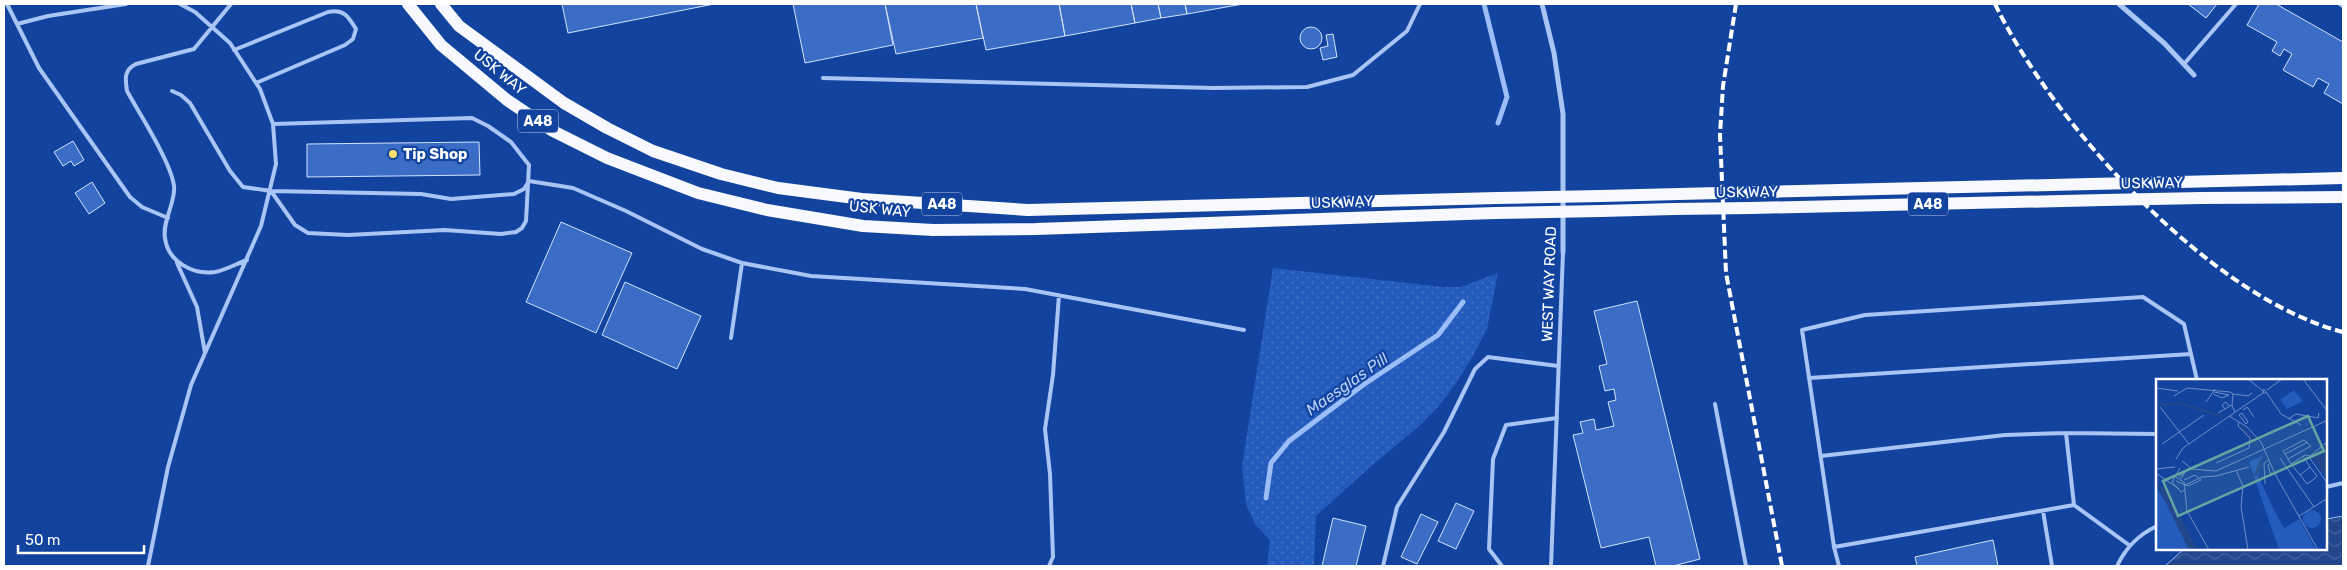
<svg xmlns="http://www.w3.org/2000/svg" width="2347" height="570" font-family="Rubik,sans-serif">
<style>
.grass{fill:url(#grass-dots)}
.water{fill:url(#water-waves);stroke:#9bbef8}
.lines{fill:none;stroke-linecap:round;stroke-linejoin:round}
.stream{stroke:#9bbef8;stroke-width:5}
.building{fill:#3b6cc6;stroke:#d2e2fe}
.service{stroke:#a9c5f5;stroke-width:4}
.minor{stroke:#a9c5f5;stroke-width:5}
.primary{stroke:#f7f9ff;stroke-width:12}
.rail{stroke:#fff;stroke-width:4;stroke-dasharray:9 4;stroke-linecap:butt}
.primary-bridge{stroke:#f7f9ff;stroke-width:12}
.poi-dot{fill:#ffe26d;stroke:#12439f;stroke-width:2}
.labels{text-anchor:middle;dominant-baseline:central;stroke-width:4.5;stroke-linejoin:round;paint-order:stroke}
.shield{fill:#12439f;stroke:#b8c7e2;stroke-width:1}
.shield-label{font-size:14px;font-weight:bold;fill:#fff}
.street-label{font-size:15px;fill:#fff;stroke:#12439f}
.poi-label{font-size:15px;font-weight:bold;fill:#fff;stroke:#12439f;text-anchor:start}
.water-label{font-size:16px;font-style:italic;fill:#b6cffb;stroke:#12439f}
.inset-river{fill:none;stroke:#23478d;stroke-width:2.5}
.inset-road{fill:none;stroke:#718ec5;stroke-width:1}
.view{fill:#63a6a1;fill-opacity:0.15;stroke:#63a6a1;stroke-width:2.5}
.inset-edge{fill:none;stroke:#fff;stroke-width:2.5}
</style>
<defs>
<pattern id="grass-dots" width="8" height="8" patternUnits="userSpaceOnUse" patternTransform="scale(1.25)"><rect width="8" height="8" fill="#245cbd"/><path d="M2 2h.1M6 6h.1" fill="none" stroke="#4574c7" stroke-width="1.8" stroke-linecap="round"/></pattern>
<pattern id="water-waves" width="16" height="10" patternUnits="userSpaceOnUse" patternTransform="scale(1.25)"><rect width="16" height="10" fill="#23478d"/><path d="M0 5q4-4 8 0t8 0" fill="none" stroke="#44639e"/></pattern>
</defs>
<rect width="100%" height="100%" fill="#12439f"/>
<path class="grass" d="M1273 268 1443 287H1461L1498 273 1487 329 1473 356 1455 385 1438 407 1417 428 1369 468 1316 516 1314 566H1267L1270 540 1255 524 1246 504 1242 466Z"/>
<path class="water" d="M2343 516V566H2165L2184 549H2326V519Z"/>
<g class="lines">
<path class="stream" d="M1484 4 1507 97 1498 123
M1266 498 1271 463 1289 441 1363 385 1438 335 1463 302"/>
</g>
<path class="building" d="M562 4H714L568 33Z
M793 4H885L893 45 805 63Z
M885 4H976L983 38 896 54Z
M976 4H1059L1065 36 986 50Z
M1059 4H1131L1135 23 1065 36Z
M1131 4H1158L1161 18 1135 23Z
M1158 4H1185L1187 14 1161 18Z
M1185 4H1243L1187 14Z
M2188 4H2217L2206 18Z
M2259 4H2276L2343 42V104L2324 93 2329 84 2318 78 2313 87 2283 70 2292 54 2284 49 2280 56 2272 51 2277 42 2247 25Z
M1300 38a11 11 0 1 1 22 0a11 11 0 1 1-22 0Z
M1333 34 1337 57 1323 60 1320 48 1328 46 1326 35Z
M73 141 84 160 74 166 71 161 63 166 54 152Z
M479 142 480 175 307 177V144Z
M92 182 105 203 89 214 75 193Z
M561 222 632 253 596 333 526 302Z
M625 282 701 316 677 369 602 335Z
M1637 301 1700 559 1673 566H1656L1649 537 1601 548 1573 435 1583 433 1580 422 1594 419 1596 430 1614 426 1608 402 1616 400 1614 389 1605 391 1599 366 1607 364 1594 311Z
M1456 503 1474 511 1456 549 1438 541Z
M1421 514 1438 522 1417 564 1401 557Z
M1333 518 1366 526 1356 566H1322Z
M1993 540 1998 566H1917L1915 557Z"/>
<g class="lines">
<path class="service" d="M7 4 39 68 130 197 142 207 168 218
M231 4 194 49 136 64C124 70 125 78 127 91 139 113 171 162 174 186 176 202 162 221 165 238 168 262 193 275 215 272 226 270 238 263 247 260
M2340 4 2343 6
M17 24 48 16 126 4
M234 50 328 12C344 9 348 16 356 29L353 39 345 45 256 83
M2184 64 2236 4
M823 78 1213 88 1307 87 1353 75 1407 31 1420 4
M172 91 181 95 190 103 230 171 243 187 271 191 421 194 451 199 514 194 524 189 529 181 573 188 626 211 702 249 742 263 811 276 1025 289 1244 330
M271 191 295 225 308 233 348 235 445 230 501 234 516 232 522 228 526 221 529 165 511 142 488 126 472 118 273 124
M177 263 197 307 205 353
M731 338 742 263
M1809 378 2191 354
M1715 404 1746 566
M2066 433 2074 505
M1821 456 2005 435 2066 433 2157 434
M2326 487 2343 483
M2043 511 2052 566
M1834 547 1802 330 1865 315 2143 297 2184 324 2197 380
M148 566 168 467 191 385 261 226 276 164 273 124 260 89 230 43 195 12 180 4
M1049 566 1053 557 1050 474 1045 429 1053 375 1059 295
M1383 566 1397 507 1444 432 1475 369 1488 357 1558 366
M1502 566 1489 549 1493 459 1506 425 1557 418
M1551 566 1563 252
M1839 566 1834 547 2074 505 2129 545
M2117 566C2126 547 2138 535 2157 526"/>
<path class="minor" d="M1542 4 1554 53 1563 114V252
M2119 4 2164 43 2194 75"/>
<path class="primary" d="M408 4 441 45 507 100 553 131 607 158 698 193 767 210 863 226 933 230 1036 229 1495 213
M441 4 459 26 564 103 607 128 653 151 721 174 778 188 862 199 1028 210 1498 198
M2179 182 2343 178
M1758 192 2090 184
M1601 196 1679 194
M2201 198 2343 197
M1751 208 2104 200
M1601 211 1674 209"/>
<path class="rail" d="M1736 4 1723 86 1720 135 1726 273 1782 566
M1995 4C2053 124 2210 298 2343 332"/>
<path class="primary-bridge" d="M2090 184 2179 182
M1679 194 1758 192
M1498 198 1601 196
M2104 200 2201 198
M1674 209 1751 208
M1495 213 1601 211"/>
</g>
<circle class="poi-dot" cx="393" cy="154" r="5"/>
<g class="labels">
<g class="shield">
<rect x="518" y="109.5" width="40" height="23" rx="4"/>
<rect x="922" y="192.5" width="40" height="23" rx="4"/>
<rect x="1908" y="192.5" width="40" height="23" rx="4"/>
</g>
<g class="shield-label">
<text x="538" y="121">A48</text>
<text x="942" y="204">A48</text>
<text x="1928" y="204">A48</text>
</g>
<g class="street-label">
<text transform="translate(500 72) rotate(39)">USK WAY</text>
<text transform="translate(2152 183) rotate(-1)">USK WAY</text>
<text transform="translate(1747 192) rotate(-1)">USK WAY</text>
<text transform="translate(1342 202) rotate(-2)">USK WAY</text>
<text transform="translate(880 209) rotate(6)">USK WAY</text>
<text transform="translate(1549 284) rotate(-88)">WEST WAY ROAD</text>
</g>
<g class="poi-label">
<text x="403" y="154">Tip Shop</text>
</g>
<g class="water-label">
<text transform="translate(1347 384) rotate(-35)">Maesglas Pill</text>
</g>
</g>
<g transform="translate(2156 379)">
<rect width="171" height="171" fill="#12439f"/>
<path d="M107 77 102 97 121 137 128 149 143 140 160 171H123L93 83ZM0 109 15 130 33 171H0ZM147 140a9 9 0 1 1 18 0a9 9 0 1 1-18 0Z" fill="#245cbd"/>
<path d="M138 11 147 22 131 30 124 21Z" fill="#245cbd"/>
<path d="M171 65V99L156 78ZM0 104 10 110 42 171H33Z" fill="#23478d"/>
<path class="inset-river" d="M0 26 24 24 67 38M84 46 103 68M0 50V69M99 97 106 80"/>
<path class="inset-road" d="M92 0 107 12M147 0 172 33M0 9 22 12M111 11 126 0M58 13 73 16M110 14H107L108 10 125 35 145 46M57 15 66 19 73 16M77 15 92 17 96 14M18 17 31 9 74 13 77 15 76 27 79 33M50 23 59 10M4 28 33 65M69 30 66 26 70 23 73 27M87 31 91 28 98 38M62 34 76 26M86 34 92 43 90 45 83 36ZM73 37 91 48 105 63 119 95 162 171M132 40 140 35 162 39 163 34M172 62 153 78 172 105M6 65 48 36M129 75 152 63M147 77 154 88 144 96 135 85 149 76 154 77M124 79 158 128M20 80 27 69 107 14M132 80 155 67 148 61 127 72 129 75 135 85M26 82 36 90 60 92 172 41M60 84 93 69 94 59 82 47 83 43M115 84 112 86 114 94 119 95M24 89 16 103 25 113 29 111M0 90 19 88M80 91 87 107 85 127 92 171M0 94 23 110M144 96 151 105 157 101 161 97 154 88M23 98 29 93 25 100M20 102 32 107 45 101 39 96 28 101M8 103 18 97 28 103 31 132 53 171M109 105 108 84 113 81M29 106 46 98 60 97 93 88M143 137 172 119"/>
<path class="view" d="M152 37 168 72 22 137 7 102Z"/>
<rect width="171" height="171" class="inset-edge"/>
</g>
<rect width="2347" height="570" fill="none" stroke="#ffffff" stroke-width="10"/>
<path d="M18 545v8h126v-8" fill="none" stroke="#ffffff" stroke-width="2.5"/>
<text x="25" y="545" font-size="15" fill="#ffffff" stroke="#12439f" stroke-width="4" paint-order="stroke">50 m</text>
</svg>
